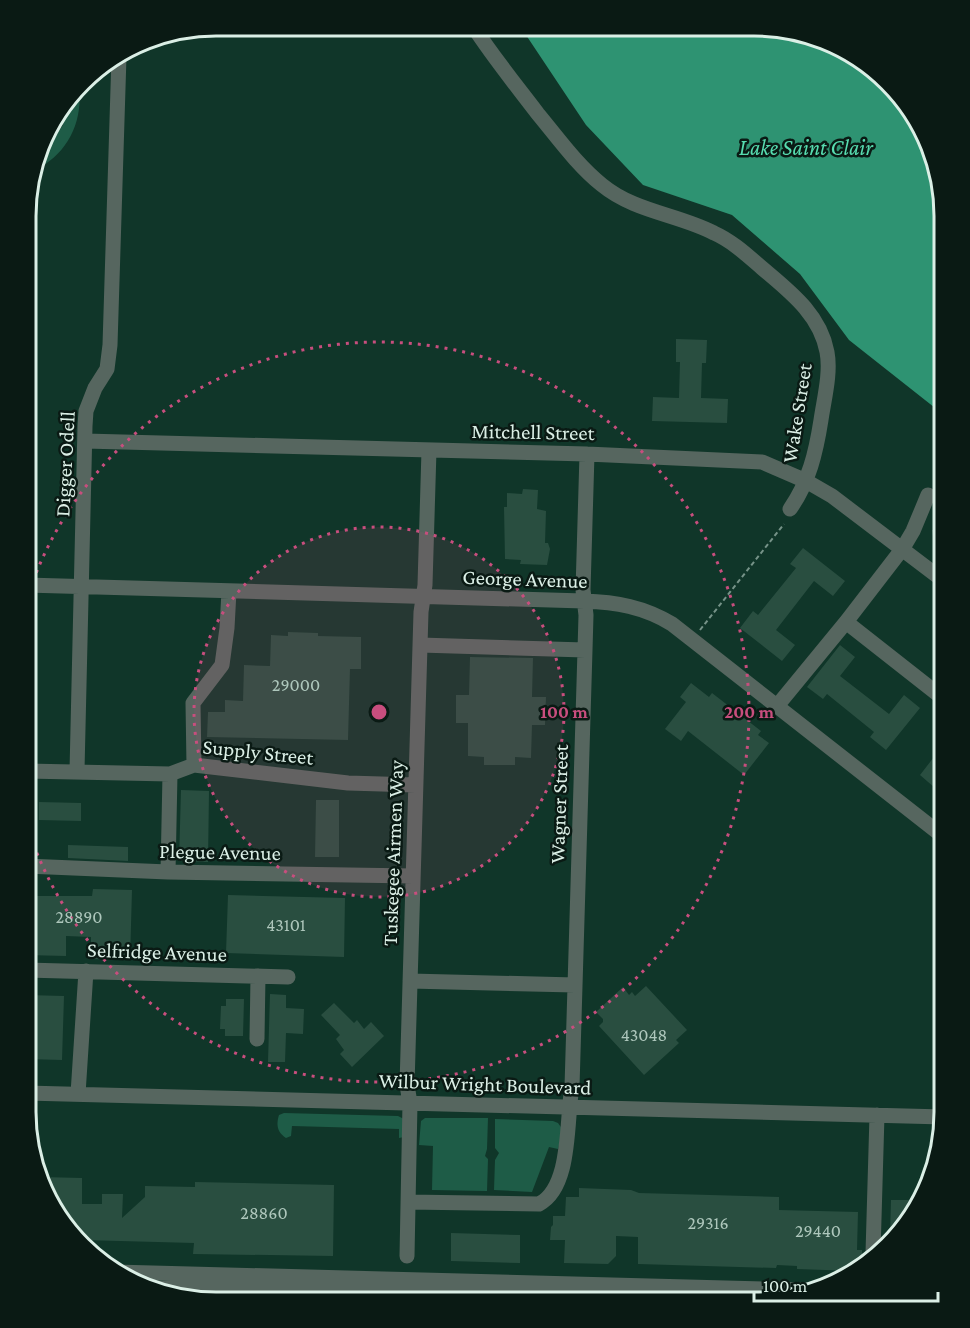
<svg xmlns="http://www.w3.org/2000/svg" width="970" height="1328" font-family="'Crimson Pro',serif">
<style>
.green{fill:#1e5c47}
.water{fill:#2e9372}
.building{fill:#294e40}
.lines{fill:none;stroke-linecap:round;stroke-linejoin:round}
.path{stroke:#769388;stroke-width:2;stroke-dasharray:4.5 3;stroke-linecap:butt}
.minor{stroke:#56665f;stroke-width:15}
.ring{fill:none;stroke:#c84e7e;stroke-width:3;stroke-dasharray:3 6}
.labels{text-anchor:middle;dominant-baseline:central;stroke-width:5;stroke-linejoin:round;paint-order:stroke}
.number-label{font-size:18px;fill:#aec7bc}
.street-label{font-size:21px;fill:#dbefe6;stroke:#0a1a14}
.water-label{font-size:22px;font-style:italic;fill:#57ddb0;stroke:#0a1a14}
.rim{fill:none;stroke:#dbefe6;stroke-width:3}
.centre{fill:#c84e7e;stroke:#0a1a14;stroke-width:3}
.ring-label{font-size:18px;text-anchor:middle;font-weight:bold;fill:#c84e7e;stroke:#0a1a14;stroke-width:5;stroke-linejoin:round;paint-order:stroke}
</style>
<rect width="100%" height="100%" fill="#103629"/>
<path class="green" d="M79 87C83 124 67 154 34 171L40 154 52 141 63 125 67 101Z
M284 1113 398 1116 404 1119V1137L399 1138V1129L292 1126 291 1136 286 1138C277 1132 276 1125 279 1115Z
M425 1118H488L487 1149 485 1156 488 1159 487 1191 432 1190 433 1146 419 1145 421 1121Z
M495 1119 553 1121 558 1123 563 1130 558 1149 549 1147 532 1192 494 1190 495 1160 499 1153 495 1148Z"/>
<path class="water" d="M520 26 780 27 870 65 925 131 944 215V415L849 340 800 274 732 215 643 185 586 125Z"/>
<path class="building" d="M676 339 707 340 706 363H702L701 398 728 399 727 423 652 421 653 397 679 398 680 362H676Z
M523 489 538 490 537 509 546 511 545 543H548L550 549 547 565 520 564 521 560 505 559 504 507H507V493L522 494Z
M944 528V569L937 564 932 530Z
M803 548 845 581 833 596 814 581 776 630 795 645 782 661 740 628 753 611 758 615 796 568 790 564Z
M288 632 318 633V636L361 637V669H350L348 740 207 737 208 712H225V700L243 701 244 665 270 666 271 635 288 636Z
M840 645 855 657 840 676 889 714 904 695 920 708 886 750 870 737 874 732 827 694 823 699 807 687Z
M470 657 533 658 532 697H546L545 725H532L531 758 515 757V765H484V757L468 756V723H456V695H469Z
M691 683 709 697 712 693 761 731 758 735 769 743 744 775 688 731 681 741 665 729 686 702 680 697Z
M944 744V786L940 783 935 788 920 775Z
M181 790 209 791 208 862 179 861Z
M316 800H339V857H315Z
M39 802 81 803V821L39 820Z
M68 845 128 847V861L68 858Z
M93 889 132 890 130 960 91 959V937L66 936V956L26 955V896H92Z
M228 895 345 898 344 957 226 953Z
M646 986 687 1030 676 1040 679 1043 644 1075 599 1026 603 1022V1019L596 1012 623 987 629 995 632 992 635 996Z
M270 994 286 995V1008L304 1009 303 1034 286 1033 285 1062H268Z
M26 995 64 996 62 1060 26 1059Z
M226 999H244L243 1036H225V1029H220L221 1006H226Z
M334 1003 354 1023 357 1020 364 1029 371 1022 384 1036 352 1067 340 1054 344 1050 336 1039 340 1035 321 1015Z
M41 1177 82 1178V1204H102V1194H123L122 1218 145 1197V1186L195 1187V1182L334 1185 333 1256 193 1254 194 1243 83 1240 45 1197Z
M579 1188 631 1190 639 1193 779 1197V1210L858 1212 857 1250H862V1263L853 1271 797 1269V1266L777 1265 776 1268 638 1264V1237L616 1236V1256L608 1264 564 1263 565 1240H550L551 1227 553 1225V1216H565L566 1197H579Z
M891 1200H918L913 1218 890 1237Z
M451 1233 520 1235V1263L451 1261Z"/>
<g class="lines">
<path class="path" d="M700 630 784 524"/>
<path class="minor" d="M473 26C493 57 516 85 538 114 558 138 577 165 602 185 635 212 677 214 714 233 732 241 747 255 762 268 789 291 820 314 827 352 831 373 824 399 821 420 816 452 809 482 790 509
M85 441 587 454 762 462 806 481 832 496 944 581
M26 585 584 601C616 602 644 607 672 624L944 837
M846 622 944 699
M420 645 585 650
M777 706 846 622 903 548 913 531 928 495
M194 765 193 703 222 665 227 628 229 591
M26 771 170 774 194 765 348 783 415 785
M77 771 85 426 86 411 95 388 107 369 110 345 119 56
M26 866 168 872 413 876
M168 872 170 774
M26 970 288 977
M410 981 575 985
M257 1039 258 976
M26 1093 944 1117
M78 1094 86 971
M408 1202 539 1204C572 1187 566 1119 572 1087L585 650 586 615 583 590 587 454
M873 1253 877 1115
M407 1256 410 1103 407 1085 421 612 425 585 429 450
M115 1272 807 1290
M154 1287 756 1302"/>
</g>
<circle cx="379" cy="712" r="185" fill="#c84e7e" fill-opacity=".12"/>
<g class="ring">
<circle cx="379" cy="712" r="185"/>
<path d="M27 598A370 370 0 1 1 26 823"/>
</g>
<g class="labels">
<g class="number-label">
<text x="296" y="685">29000</text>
<text x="79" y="917">28890</text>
<text x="286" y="925">43101</text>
<text x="644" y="1035">43048</text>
<text x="264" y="1213">28860</text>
<text x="708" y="1223">29316</text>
<text x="818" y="1231">29440</text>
</g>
<g class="street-label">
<text transform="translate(797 413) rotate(-81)">Wake Street</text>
<text transform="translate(533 432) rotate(1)">Mitchell Street</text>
<text transform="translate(65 464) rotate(-87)">Digger Odell</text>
<text transform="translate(525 579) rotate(2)">George Avenue</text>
<text transform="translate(258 752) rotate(6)">Supply Street</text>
<text transform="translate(559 804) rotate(-88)">Wagner Street</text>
<text transform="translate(220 852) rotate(1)">Plegue Avenue</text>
<text transform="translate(393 853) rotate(-88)">Tuskegee Airmen Way</text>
<text transform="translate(157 952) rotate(2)">Selfridge Avenue</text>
<text transform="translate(485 1084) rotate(2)">Wilbur Wright Boulevard</text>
</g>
<g class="water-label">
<text x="806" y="147">Lake Saint Clair</text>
</g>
</g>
<path d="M0 0H970V1328H0ZM216 36H754A180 180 0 0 1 934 216V1112A180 180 0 0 1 754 1292H216A180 180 0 0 1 36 1112V216A180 180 0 0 1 216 36Z" fill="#0a1a14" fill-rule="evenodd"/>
<path class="rim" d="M216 36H754A180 180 0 0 1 934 216V1112A180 180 0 0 1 754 1292H216A180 180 0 0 1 36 1112V216A180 180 0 0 1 216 36Z"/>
<circle cx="379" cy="712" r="9" class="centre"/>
<g class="ring-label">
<text x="564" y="718">100 m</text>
<text x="749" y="718">200 m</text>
</g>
<path d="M754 1292v9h184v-9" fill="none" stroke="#dbefe6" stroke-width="3"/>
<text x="763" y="1292" font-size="18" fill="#dbefe6" stroke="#0a1a14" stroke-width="4.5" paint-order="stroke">100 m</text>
</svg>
